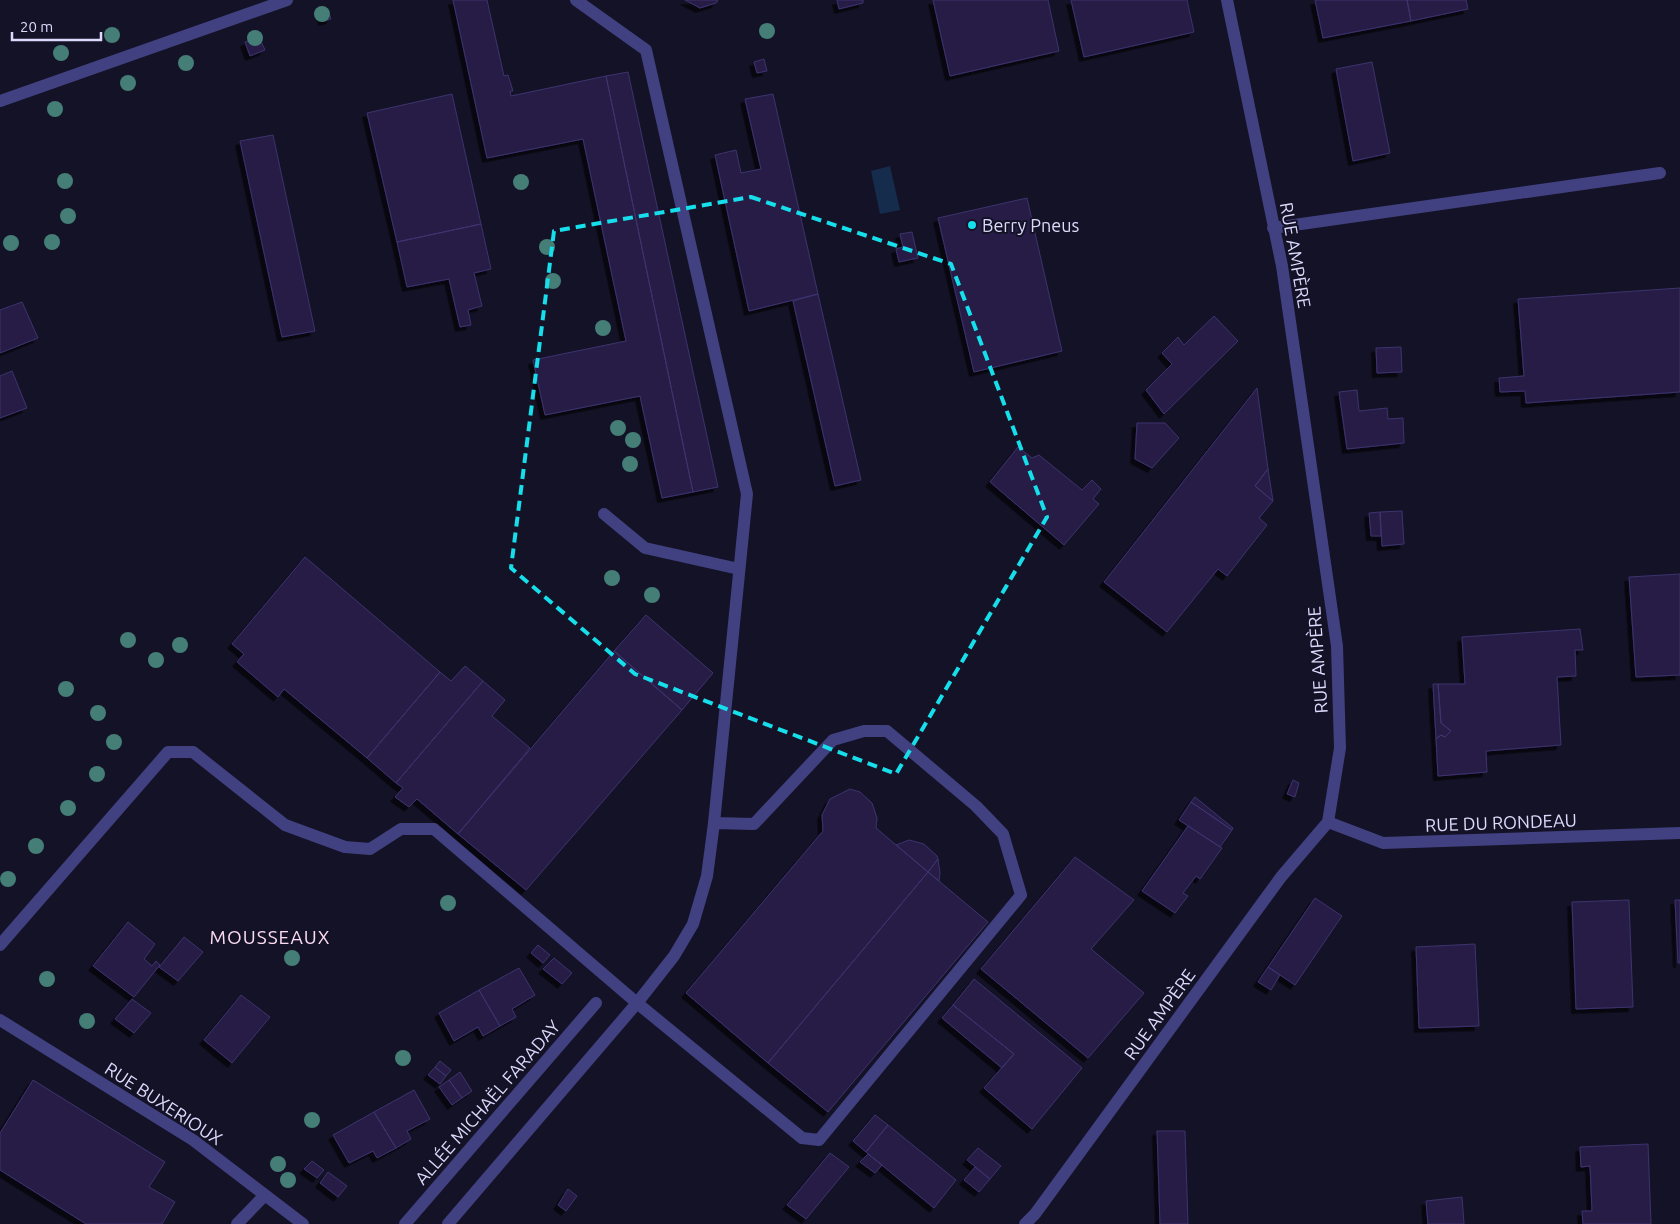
<svg xmlns="http://www.w3.org/2000/svg" width="1680" height="1224" font-family="Ubuntu,sans-serif">
<style>
.water{fill:#152c4d}
.building{fill:#261f45;stroke:#3d336f;filter:url(#shadow)}
.lines{fill:none;stroke-linecap:round;stroke-linejoin:round}
.minor{stroke:#414181;stroke-width:12}
.tree{fill:#447e76}
.marked{fill:none;stroke:#16deeb;stroke-width:4;stroke-dasharray:10 6;stroke-linejoin:round}
.poi-dot{fill:#16deeb;stroke:#141226;stroke-width:2}
.labels{text-anchor:middle;dominant-baseline:central;stroke-width:4;stroke-linejoin:round;paint-order:stroke}
.poi-label{font-size:18px;fill:#dcdafc;stroke:#141226;text-anchor:start}
.street-label{font-size:18px;fill:#dcdafc;stroke:#141226}
.neighbourhood-label{font-size:19px;letter-spacing:1px;fill:#fcdcf1;stroke:#141226}
</style>
<defs>
<filter id="shadow"><feDropShadow dx="-4.5" dy="4.5" stdDeviation="0" flood-color="#0009"/></filter>
</defs>
<rect width="100%" height="100%" fill="#141226"/>
<path class="water" d="M890 166 900 210 880 214 871 171Z"/>
<path class="building" d="M453 0H487L504 76 508 75 513 91H510L511 96 606 76 693 492 662 498 640 396 545 415 533 360 626 341 583 139 487 158Z
M685 0H718L716 3 700 8Z
M837 0H863V3L839 9Z
M933 0H1048L1059 51 950 76Z
M1071 0H1187L1194 32 1084 57Z
M1315 0H1407L1411 21 1323 38Z
M1407 0H1466L1468 9 1411 21Z
M329 13 331 19 323 21 322 15Z
M259 37 265 50 250 56 245 42Z
M764 59 767 71 757 73 754 62Z
M1372 62 1390 153 1353 161 1336 69Z
M628 72 718 487 693 492 606 76Z
M452 94 481 224 397 242 367 113Z
M773 94 818 294 749 311 715 155 736 150 741 173 761 169 745 99Z
M273 135 315 331 282 337 240 141Z
M1027 198 1062 351 974 372 938 218Z
M481 224 491 269 474 273 482 306 468 310 471 325 460 327 449 279 407 287 397 242Z
M912 232 918 258 899 262 896 249 903 247 900 234Z
M1680 288V392L1526 403 1525 391 1500 392 1499 378 1524 376 1518 299Z
M818 294 861 480 835 486 793 301Z
M22 302 38 338 0 353V310Z
M1214 316 1238 341 1164 414 1146 390 1172 364 1162 353 1178 337 1184 345Z
M1401 347 1402 372 1377 373 1376 348Z
M12 371 27 408 0 418V376Z
M1257 388 1268 469 1255 486 1273 501 1259 518 1267 525 1227 576 1218 569 1167 632 1104 582Z
M1357 390 1359 411 1387 408 1388 419 1403 418 1404 443 1347 449 1339 392Z
M1137 423H1165L1179 438 1152 468 1135 459Z
M1018 447 1032 458 1039 455 1082 490 1092 480 1101 489 1093 499 1099 504 1064 545 990 482Z
M1268 469 1273 501 1255 486Z
M1402 511 1404 544 1382 546 1380 512Z
M1380 512 1381 536H1371L1369 513Z
M305 557 440 672 367 758 284 689 278 697 237 662 244 654 232 644Z
M1680 574V675L1636 677 1629 577Z
M646 615 713 673 682 710 614 651Z
M1580 629 1583 650H1575L1576 676 1557 677 1561 745 1486 751 1487 772 1438 776 1436 739 1441 735 1445 737 1451 731 1441 723 1438 684H1465L1462 637Z
M614 651 682 710 526 890 458 834Z
M465 666 483 681 396 783 367 758 440 672 451 681Z
M483 681 505 700 492 716 530 748 458 834 417 799 409 807 395 797 403 788 396 783Z
M1433 684H1438L1441 723 1451 731 1445 737 1441 735 1436 739Z
M1293 780 1299 783 1295 797 1287 794Z
M850 789 860 792 872 803 877 818 876 828 928 872 768 1063 686 993 823 831 822 815 830 799Z
M1195 797 1233 828 1232 830 1191 802Z
M1191 802 1232 830 1220 847 1179 820Z
M1188 826 1222 848 1200 879 1196 876 1183 893 1188 896 1175 913 1142 891Z
M909 840 924 844 937 856 938 859 928 872 896 845Z
M1075 857 1134 900 1091 949 1144 993 1088 1058 981 969Z
M938 859 940 873 939 881 928 872Z
M928 872 988 922 828 1112 768 1063Z
M1315 898 1342 916 1295 985 1268 967Z
M1629 900 1633 1007 1576 1009 1572 902Z
M1675 900H1680V963H1678Z
M128 922 155 944 144 959 152 966 156 961 160 965 134 997 93 966Z
M184 937 203 952 178 981 159 967Z
M1475 944 1479 1026 1419 1028 1416 947Z
M538 945 550 955 543 963 531 953Z
M554 958 572 973 562 984 543 969Z
M1268 967 1280 975 1271 990 1258 982Z
M519 968 535 995 512 1009 516 1017 500 1026 479 990Z
M974 979 1082 1068 1032 1129 984 1088 1014 1054 953 1005Z
M479 990 500 1026 483 1036 478 1027 454 1041 439 1013Z
M241 995 270 1017 232 1063 204 1040Z
M132 999 151 1013 134 1033 115 1019Z
M953 1005 1014 1054 1002 1068 942 1018Z
M440 1061 451 1070 446 1076 435 1067Z
M435 1067 446 1076 440 1084 428 1075Z
M460 1072 472 1091 462 1098 449 1080Z
M33 1080 165 1162 149 1187 175 1202 162 1224H86L0 1170V1133Z
M449 1080 462 1098 452 1105 439 1087Z
M414 1090 430 1119 407 1131 411 1139 396 1148 374 1112Z
M374 1112 396 1148 377 1158 373 1151 349 1163 333 1135Z
M875 1115 888 1125 866 1152 853 1141Z
M888 1125 956 1180 934 1208 866 1152Z
M1157 1131H1185L1188 1224H1160Z
M1648 1144 1651 1224H1583L1582 1211H1592L1590 1166 1581 1167 1580 1147Z
M978 1148 1001 1166 990 1179 967 1160Z
M830 1153 849 1167 806 1219 787 1205Z
M868 1154 882 1165 875 1173 860 1162Z
M312 1161 324 1170 317 1178 304 1169Z
M975 1167 990 1179 979 1192 964 1180Z
M328 1172 347 1186 338 1197 320 1183Z
M568 1189 577 1196 566 1211 558 1205Z
M1462 1197 1464 1224H1428L1426 1201Z"/>
<g class="lines">
<path class="minor" d="M0 101 287 0
M1273 228 1660 173
M604 514 645 548 739 569
M1328 822 1383 843 1680 833
M0 945 168 752H193L285 825 345 847 370 849 401 829H434L637 1003 802 1138 819 1140 1021 895 1003 834 976 806 887 731H864L833 740 754 824 714 823
M0 1020 193 1140 303 1224
M237 1224 264 1196
M405 1224 596 1003
M448 1224 637 1003 674 956 693 924 707 876 714 823 747 494 646 50 576 0
M1025 1224 1035 1214 1281 877 1328 822 1340 748 1337 646 1282 266 1227 0"/>
</g>
<g class="tree">
<circle cx="322" cy="14" r="8"/>
<circle cx="767" cy="31" r="8"/>
<circle cx="112" cy="35" r="8"/>
<circle cx="255" cy="38" r="8"/>
<circle cx="61" cy="53" r="8"/>
<circle cx="186" cy="63" r="8"/>
<circle cx="128" cy="83" r="8"/>
<circle cx="55" cy="109" r="8"/>
<circle cx="65" cy="181" r="8"/>
<circle cx="521" cy="182" r="8"/>
<circle cx="68" cy="216" r="8"/>
<circle cx="52" cy="242" r="8"/>
<circle cx="11" cy="243" r="8"/>
<circle cx="547" cy="247" r="8"/>
<circle cx="553" cy="281" r="8"/>
<circle cx="603" cy="328" r="8"/>
<circle cx="618" cy="428" r="8"/>
<circle cx="633" cy="440" r="8"/>
<circle cx="630" cy="464" r="8"/>
<circle cx="612" cy="578" r="8"/>
<circle cx="652" cy="595" r="8"/>
<circle cx="128" cy="640" r="8"/>
<circle cx="180" cy="645" r="8"/>
<circle cx="156" cy="660" r="8"/>
<circle cx="66" cy="689" r="8"/>
<circle cx="98" cy="713" r="8"/>
<circle cx="114" cy="742" r="8"/>
<circle cx="97" cy="774" r="8"/>
<circle cx="68" cy="808" r="8"/>
<circle cx="36" cy="846" r="8"/>
<circle cx="8" cy="879" r="8"/>
<circle cx="448" cy="903" r="8"/>
<circle cx="292" cy="958" r="8"/>
<circle cx="47" cy="979" r="8"/>
<circle cx="87" cy="1021" r="8"/>
<circle cx="403" cy="1058" r="8"/>
<circle cx="312" cy="1120" r="8"/>
<circle cx="278" cy="1164" r="8"/>
<circle cx="288" cy="1180" r="8"/>
</g>
<path class="marked" d="M751 197 951 264 1047 517 896 774 635 674 511 568 554 231Z"/>
<circle class="poi-dot" cx="972" cy="225" r="5"/>
<g class="labels">
<g class="poi-label">
<text x="982" y="225">Berry Pneus</text>
</g>
<g class="street-label">
<text transform="translate(1296 255) rotate(80)">RUE AMPÈRE</text>
<text transform="translate(1317 660) rotate(-94)">RUE AMPÈRE</text>
<text transform="translate(1501 822) rotate(-2)">RUE DU RONDEAU</text>
<text transform="translate(1159 1014) rotate(-54)">RUE AMPÈRE</text>
<text transform="translate(487 1102) rotate(-49)">ALLÉE MICHAËL FARADAY</text>
<text transform="translate(164 1103) rotate(33)">RUE BUXERIOUX</text>
</g>
<g class="neighbourhood-label">
<text x="270" y="937">MOUSSEAUX</text>
</g>
</g>
<path d="M12 32v8h89v-8" fill="none" stroke="#dcdafc" stroke-width="2.5"/>
<text x="20" y="32" font-size="15" fill="#dcdafc" stroke="#141226" stroke-width="4" paint-order="stroke">20 m</text>
</svg>
